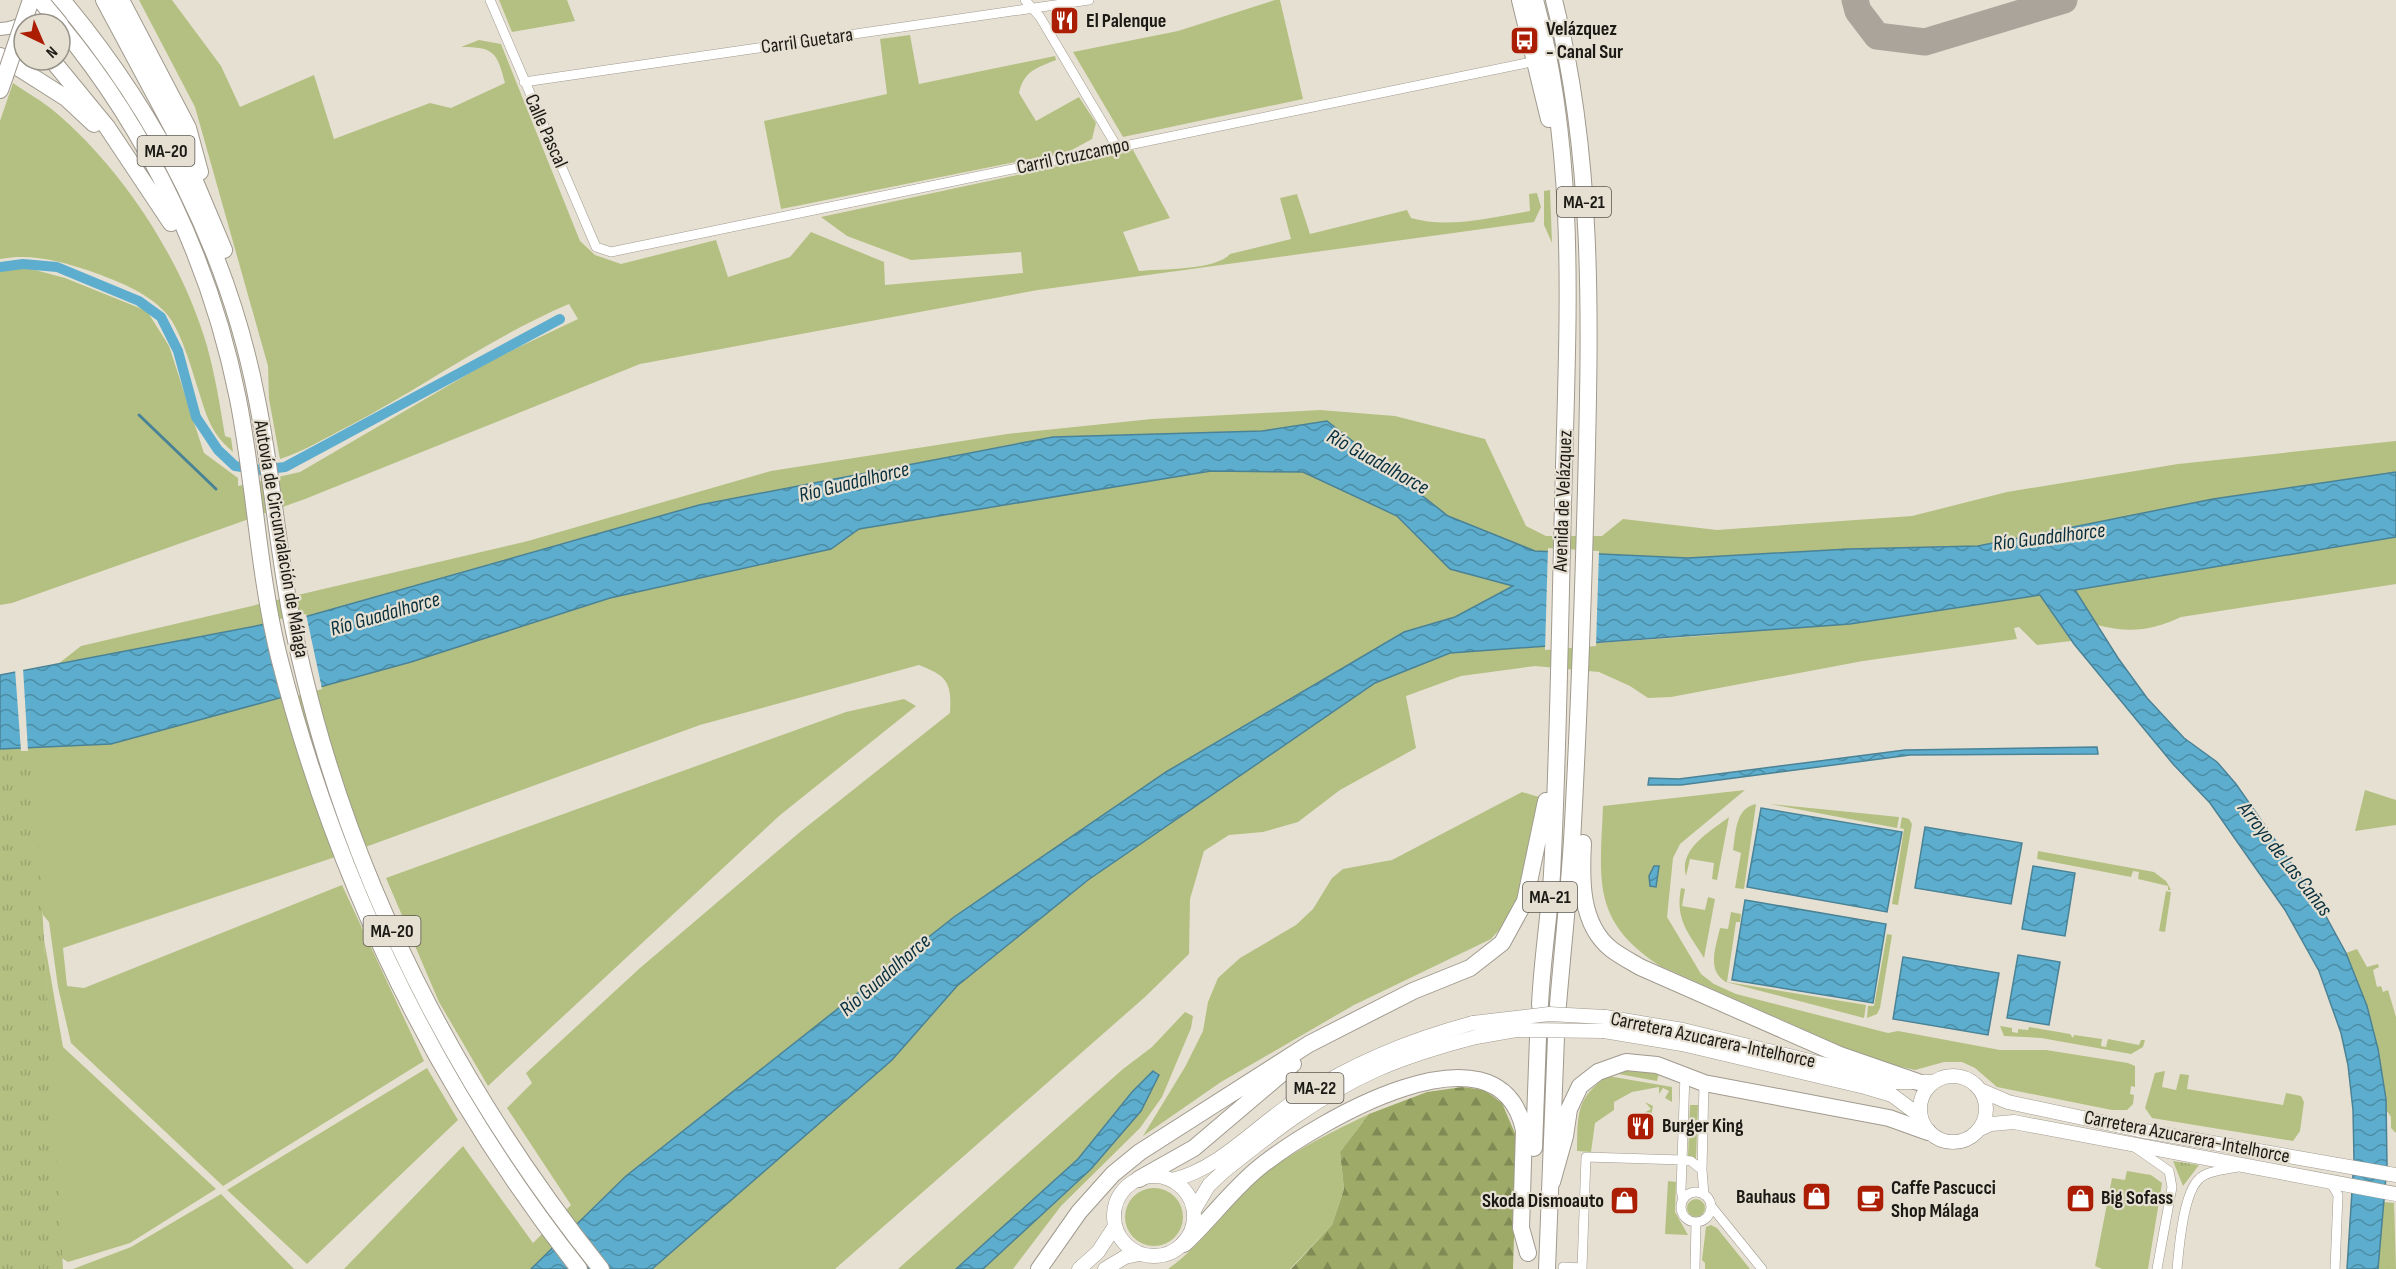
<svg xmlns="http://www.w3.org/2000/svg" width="2396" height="1269" font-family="'Sofia Sans Condensed',sans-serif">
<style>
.grass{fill:#b4c081}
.forest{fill:url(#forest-firs)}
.park{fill:url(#park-tufts)}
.water{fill:url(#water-waves);stroke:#4a8296;stroke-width:1.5}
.pier{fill:#e6e0d3}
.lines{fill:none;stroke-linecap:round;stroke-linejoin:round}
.stream{stroke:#4a8296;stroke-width:3}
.canal{stroke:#5daece;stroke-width:10}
.taxiway{stroke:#aaa49a;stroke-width:27}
.street-casing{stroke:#a09a8e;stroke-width:10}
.secondary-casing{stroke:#a09a8e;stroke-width:14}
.primary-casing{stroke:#a09a8e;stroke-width:15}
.highway-casing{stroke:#a09a8e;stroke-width:18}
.street{stroke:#fff;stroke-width:9}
.secondary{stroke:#fff;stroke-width:12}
.primary{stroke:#fff;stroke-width:14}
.highway{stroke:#fff;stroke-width:16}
.primary-bridge-casing{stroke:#a09a8e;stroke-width:15;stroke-linecap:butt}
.highway-bridge-casing{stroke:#a09a8e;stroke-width:18;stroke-linecap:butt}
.primary-bridge{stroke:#fff;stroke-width:14}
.highway-bridge{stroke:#fff;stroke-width:16}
.labels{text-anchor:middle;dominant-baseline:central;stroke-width:4.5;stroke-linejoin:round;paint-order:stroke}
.shield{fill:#e6e0d3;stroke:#59554e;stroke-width:1.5}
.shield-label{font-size:18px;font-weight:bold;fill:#1c1a15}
.poi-label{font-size:20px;font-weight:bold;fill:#1c1a15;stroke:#e6e0d3;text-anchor:start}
.street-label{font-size:20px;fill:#1c1a15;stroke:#e6e0d3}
.water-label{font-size:21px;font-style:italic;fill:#082f3d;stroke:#e6e0d3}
</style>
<defs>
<pattern id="forest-firs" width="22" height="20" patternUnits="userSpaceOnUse" patternTransform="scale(1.5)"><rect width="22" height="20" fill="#9eaa67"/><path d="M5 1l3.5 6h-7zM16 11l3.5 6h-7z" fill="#808a54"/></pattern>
<pattern id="park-tufts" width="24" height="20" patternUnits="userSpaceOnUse" patternTransform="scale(1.5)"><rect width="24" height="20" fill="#b4c081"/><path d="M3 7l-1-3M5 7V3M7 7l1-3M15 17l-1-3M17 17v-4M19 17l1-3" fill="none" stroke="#9aa46f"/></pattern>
<pattern id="water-waves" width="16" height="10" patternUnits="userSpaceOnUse" patternTransform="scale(1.5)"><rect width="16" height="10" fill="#5daece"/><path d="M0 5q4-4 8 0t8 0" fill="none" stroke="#4c8da6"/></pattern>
</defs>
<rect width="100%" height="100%" fill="#e6e0d3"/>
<path class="grass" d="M139 0H172L221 66 240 107 314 75 334 139 430 103 451 108 505 83C497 52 494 47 461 47L479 40 501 44 580 241 595 255 621 264 716 240 728 277 790 257 811 232 884 262 885 285 1023 273 1021 252 911 260 847 236 821 217 1133 150 1170 218 1123 232 1139 271C1160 269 1217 270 1230 254L1291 239 1280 198 1297 194 1310 234 1407 210 1411 218C1449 229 1492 217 1530 211L1529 194 1537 193 1541 207 1534 222 1038 290 640 364 305 499 12 603 0 605V271L24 267 65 278 147 311 169 346 204 453 238 478V486L300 472 494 359 578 319 569 304C491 337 422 388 347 427 325 438 303 452 280 459L269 399 268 366 195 107Z
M499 0H567L575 21 512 32Z
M1275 0H1280L1303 99 1123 137 1073 52 1178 31Z
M910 35 919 84 1055 56 1056 60C1036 68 1024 71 1019 93L1036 121 1079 97 1096 123 1092 139 1070 151 781 209 764 121 887 94 880 39Z
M13 83C26 92 42 101 54 111 123 169 182 260 207 346 215 375 220 405 225 436L231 438 233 452C210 432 207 417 198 389 191 367 181 330 166 313 147 292 115 280 90 271 60 261 32 253 0 259V121Z
M1550 190 1552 243 1544 225V191Z
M1320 410 1395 416 1485 439 1526 526 1546 536H1602L1623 519 1717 530 1912 516 2007 492 2178 464 2396 441V472L2213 499 1978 546 1848 549 1688 558 1535 551 1448 516 1327 421 1262 431 1053 437 699 505 308 616 58 664 81 646 528 541 771 471 1007 434 1152 419Z
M1211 471 1303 472 1397 516 1450 569 1513 586 1455 617 1404 632 1166 772 954 917 626 1176 531 1269H344L463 1146 533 1243 571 1205 507 1108 532 1083 526 1073 640 968 800 832 950 713C952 682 947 676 919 665L700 725 371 845 63 948 67 986 84 988 342 885 424 1061 223 1186 71 1043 58 987 49 922 43 915 0 749 111 744 411 662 610 598 831 549 859 529Z
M2396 537V584L2181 617C2152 631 2128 633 2097 625L2075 589Z
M2040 595 2071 641 2037 645 2019 627 2014 628 2017 639 1863 661 1671 697 1648 698 1630 686 1599 672 1535 666 1461 676 1406 696 1416 748 1340 790 1298 822 1263 832 1229 835 1204 851 1190 899 1189 954 1145 997 835 1269H652L892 1060 957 986 1088 880 1375 683 1450 653 1715 635Z
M904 699 916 706 779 816 488 1086 439 1002 386 878 846 712Z
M1745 790 1680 844 1673 858 1667 917 1701 974 1714 984 1736 994 1888 1033 1898 1031 2000 1050H2046L2128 1063 2135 1066V1087L2131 1086 2130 1094 2134 1095 2133 1104 2127 1110H2112L1997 1087 1975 1068 1962 1062H1944L1915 1070 1875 1061 1660 966C1591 921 1600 881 1603 806Z
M2365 790 2396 800V825L2355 831Z
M1522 792 1539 797 1533 843 1520 891 1510 918 1491 939 1354 1005 1221 1082 1143 1136 1185 1067 1203 1031 1208 1002 1218 978 1240 958 1296 925 1313 909 1332 878 1343 869 1392 860Z
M1756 804 1744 889 1735 888 1741 853 1733 850C1736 833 1735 808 1756 804Z
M1770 804 1899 817 1897 828Z
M1729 817 1717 880 1712 879 1714 863 1690 859 1686 876C1678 849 1711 831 1729 817Z
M1902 817 1909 819 1912 824 1898 905 1892 904 1904 829 1900 828Z
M2038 851 2154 872 2166 881 2171 890H2168V886L2138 879 2139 872 2133 871 2131 877 2037 859Z
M1681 888 1685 889 1682 906 1705 910 1708 897 1715 899 1704 958C1688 932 1675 920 1681 888Z
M2166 891 2171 892 2165 932 2159 931Z
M1731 912 1741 914 1740 922H1736L1727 982 1866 1005 1864 1018 1726 982C1706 970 1716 947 1720 928L1728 929Z
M1887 934 1892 935 1880 1008 1877 1014 1867 1018 1868 1006H1874Z
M44 939 63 1047 216 1189 130 1243 68 1262 60 1257Z
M2357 949 2367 967 2378 964 2379 967 2373 970 2377 987 2381 986 2383 992 2388 990 2396 1017V1133L2391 1128V1117L2387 1111C2382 1056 2368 1005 2346 953Z
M1185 1012 1193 1016 1191 1028 1162 1097 1140 1128 1061 1206 1013 1269H983L1091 1169 1159 1074 1153 1071 1132 1092 1078 1159 956 1269H898L1123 1069 1152 1047Z
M2000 1026 2012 1028V1032L2018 1033V1029L2028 1030 2029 1027 2070 1034 2073 1038 2074 1035 2102 1039 2101 1046 2106 1047 2108 1039 2139 1045 2141 1040H2145L2143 1047 2131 1054 2041 1038 2004 1036Z
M427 1068 458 1120 307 1264 227 1190Z
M1627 1070 1659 1073 1657 1081 1613 1073Z
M2165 1071 2162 1087 2176 1090 2180 1074 2189 1075 2187 1089 2283 1105 2286 1093 2301 1096 2304 1102 2300 1131 2293 1141 2152 1118 2145 1108 2155 1073Z
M1608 1076 1672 1087V1102L1665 1098 1669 1091 1663 1088 1659 1094V1087L1632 1092 1614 1102V1110L1595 1123 1591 1152 1577 1151C1578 1115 1575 1098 1608 1076Z
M1645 1102 1653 1106 1650 1122H1634L1640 1115 1651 1109Z
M1690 1105H1698L1696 1159 1688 1156Z
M1369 1114 1340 1152 1344 1189 1332 1225 1290 1269H1168C1205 1243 1229 1203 1264 1174 1296 1149 1332 1132 1369 1114Z
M2127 1171 2151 1175 2162 1183 2148 1269H2102L2095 1266 2112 1178 2125 1180Z
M1668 1181 1676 1182 1675 1212 1688 1235 1665 1234Z
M1125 1217a29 29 0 1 1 58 0a29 29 0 1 1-58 0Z
M221 1194 294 1269H73L131 1247Z
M1687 1208a9 9 0 1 1 18 0a9 9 0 1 1-18 0Z
M2384 1202 2394 1203 2388 1269H2378Z
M1711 1225 1717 1228 1750 1269H1705V1263L1702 1260 1706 1227Z"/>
<path class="forest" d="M1462 1087 1484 1090 1502 1103 1517 1138 1513 1269H1291L1332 1225 1344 1189 1340 1152 1369 1114 1427 1092Z"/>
<path class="park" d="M33 748 63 1269H0V749Z
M2173 1161 2199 1165 2183 1186Z
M2394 1201 2396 1269H2388V1260Z"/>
<path class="water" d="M1327 421 1448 516 1535 551 1688 558 1848 549 1978 546 2213 499 2396 472V537L2075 590 2118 658 2147 698 2184 738 2217 762 2236 784 2317 900 2346 953 2367 1006 2378 1049 2386 1099 2387 1165 2378 1269H2347L2354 1160 2353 1110 2348 1065 2341 1033 2319 971 2285 910 2210 803 2173 764 2074 644 2040 595 1850 624 1450 653 1375 683 1088 880 957 986 892 1060 652 1269H531L626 1176 954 917 1166 772 1404 632 1455 617 1513 586 1450 569 1397 516 1303 472 1211 471 859 529 831 549 610 598 411 662 111 744 0 749V675L308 616 699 505 1053 437 1262 431Z
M2097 747 2098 754 1910 755 1681 785H1648L1649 778 1679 779 1905 750Z
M1761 808 1902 832 1887 912 1747 887Z
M1925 827 2022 843 2011 904 1915 888Z
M1654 866H1659L1656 887 1650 886 1649 876Z
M2033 866 2075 873 2065 936 2022 929Z
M1745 900 1886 924 1873 1003 1732 980Z
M2018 955 2060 962 2049 1025 2007 1018Z
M1903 957 1999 973 1988 1035 1893 1019Z
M1153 1071 1159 1075 1141 1111 1091 1169 983 1269H956L1078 1159 1132 1092Z"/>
<path class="pier" d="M1548 548 1599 551 1596 646 1545 650Z
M306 614 322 689 286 699 270 621Z
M23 668 28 751H21L15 669Z"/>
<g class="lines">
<path class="stream" d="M139 415 216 489"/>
<path class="canal" d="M0 267 23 264 57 267 139 301 161 317 178 351 196 417 218 450 235 466 261 470 285 467 560 319"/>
<path class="taxiway" d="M1855 0 1858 11 1877 36 1925 42 2064 0"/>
<defs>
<path id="street" d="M490 0 596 247 611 252 1536 61
M1025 0 1040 17 1117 147
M524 82 1089 0
M1704 1083 1702 1170 1704 1195
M2136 1148 2169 1171 2172 1187 2157 1269
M2329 1180 2338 1195 2335 1269
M1681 1207a15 15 0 1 1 30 0a15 15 0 1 1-30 0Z
M1683 1199 1681 1190 1685 1074
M1711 1206 1762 1269
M1563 1267 1582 1268 1586 1157 1682 1160 1691 1161 1702 1170
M1695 1269 1696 1223
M2177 1269C2179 1248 2183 1194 2199 1179 2207 1170 2227 1170 2238 1167"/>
<path id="secondary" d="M0 29C22 28 40 15 56 0"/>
<path id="primary" d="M1605 1017 1683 1030 1896 1082H1934
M1604 1031 1682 1044 1865 1087 1892 1095 1920 1116
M1920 1109a33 33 0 1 1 66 0a33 33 0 1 1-66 0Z
M1980 1090 2008 1102 2139 1130 2396 1175
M1980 1129 1991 1124 2014 1122 2396 1194
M1114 1216a40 40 0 1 1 80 0a40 40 0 1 1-80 0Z
M1172 1180C1220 1169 1257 1125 1298 1099 1353 1063 1409 1040 1473 1023
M1194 1210 1209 1185 1223 1172C1270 1134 1320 1095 1376 1070 1408 1056 1441 1046 1476 1037
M1079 1269 1098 1252 1115 1226
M1105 1269 1125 1257 1139 1254"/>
<path id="highway" d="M62 0C158 114 229 253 257 400 270 464 276 530 287 594 294 636 304 677 315 718 370 919 471 1106 601 1269
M104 0 173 129 224 250
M121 0 188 128 200 172
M1520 0 1549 119
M1535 0C1577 152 1568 312 1564 468 1560 604 1559 739 1552 874 1549 918 1542 961 1540 1005
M1554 0C1595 159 1590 326 1586 489 1583 600 1579 712 1573 823 1570 884 1563 944 1558 1005
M60 25C149 132 211 263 238 399 255 485 258 572 279 657 336 881 436 1087 579 1269
M0 56 66 98 94 124
M52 60 107 127 171 223
M0 90 5 76
M1583 843C1581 879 1580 924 1611 949 1620 956 1630 961 1640 967L1840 1055 1918 1082
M1534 1148 1538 1037
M1139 1179 1194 1148 1293 1064
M1552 1182 1565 1136 1569 1109 1580 1086 1598 1072 1626 1062 1657 1065 1704 1083 1889 1118 1928 1132
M1184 1244C1211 1219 1233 1188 1261 1166 1314 1124 1498 1013 1524 1130L1521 1228 1528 1253
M1039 1269 1079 1212 1113 1174 1140 1152 1309 1044 1413 991 1470 968 1502 943 1525 901 1546 801
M1547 1269 1556 1037"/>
</defs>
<use href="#street" class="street-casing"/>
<use href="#secondary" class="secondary-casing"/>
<use href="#primary" class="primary-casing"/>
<use href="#highway" class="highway-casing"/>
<use href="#street" class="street"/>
<use href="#secondary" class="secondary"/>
<use href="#primary" class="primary"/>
<use href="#highway" class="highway"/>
<defs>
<path id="primary-bridge" d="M1473 1023 1549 1014 1605 1017
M1476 1037 1516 1030 1604 1031"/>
<path id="highway-bridge" d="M40 0 60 24
M5 76 31 0"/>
</defs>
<use href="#primary-bridge" class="primary-bridge-casing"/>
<use href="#highway-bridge" class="highway-bridge-casing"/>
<use href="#primary-bridge" class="primary-bridge"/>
<use href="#highway-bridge" class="highway-bridge"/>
</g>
<defs>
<symbol id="restaurant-square" viewBox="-11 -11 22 22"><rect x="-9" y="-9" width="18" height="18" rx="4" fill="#ac1e03" stroke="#e6e0d3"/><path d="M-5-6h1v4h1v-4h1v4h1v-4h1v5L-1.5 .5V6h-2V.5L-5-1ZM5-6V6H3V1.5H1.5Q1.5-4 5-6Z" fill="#fff"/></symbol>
<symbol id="bus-square" viewBox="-11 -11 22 22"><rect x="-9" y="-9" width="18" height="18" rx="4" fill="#ac1e03" stroke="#e6e0d3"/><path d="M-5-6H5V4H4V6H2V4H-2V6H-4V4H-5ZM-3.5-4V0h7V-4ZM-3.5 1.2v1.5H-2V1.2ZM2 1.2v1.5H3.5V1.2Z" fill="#fff"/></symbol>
<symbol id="shop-square" viewBox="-11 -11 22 22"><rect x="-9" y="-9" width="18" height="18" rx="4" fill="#ac1e03" stroke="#e6e0d3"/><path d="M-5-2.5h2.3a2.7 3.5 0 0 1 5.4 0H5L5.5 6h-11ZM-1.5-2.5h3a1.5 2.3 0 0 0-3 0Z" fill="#fff"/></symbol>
<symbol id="cafe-square" viewBox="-11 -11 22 22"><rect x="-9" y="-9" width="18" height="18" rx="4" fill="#ac1e03" stroke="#e6e0d3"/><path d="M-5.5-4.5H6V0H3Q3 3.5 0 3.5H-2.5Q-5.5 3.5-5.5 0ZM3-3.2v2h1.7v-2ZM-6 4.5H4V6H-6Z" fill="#fff"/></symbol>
</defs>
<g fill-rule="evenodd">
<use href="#restaurant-square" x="1048" y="4" width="33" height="33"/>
<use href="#bus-square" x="1508" y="24" width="33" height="33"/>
<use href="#restaurant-square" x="1624" y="1110" width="33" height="33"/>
<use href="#shop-square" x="1800" y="1180" width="33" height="33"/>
<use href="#shop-square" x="2064" y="1182" width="33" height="33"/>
<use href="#cafe-square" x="1854" y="1182" width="33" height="33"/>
<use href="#shop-square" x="1608" y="1184" width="33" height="33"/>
</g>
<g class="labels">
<g class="shield">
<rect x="137.5" y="136" width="57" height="30" rx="4.5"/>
<rect x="1557" y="187" width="54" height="30" rx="4.5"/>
<rect x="1523" y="882" width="54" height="30" rx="4.5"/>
<rect x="363.5" y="916" width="57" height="30" rx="4.5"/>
<rect x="1286.5" y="1073" width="57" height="30" rx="4.5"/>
</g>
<g class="shield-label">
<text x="166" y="151">MA-20</text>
<text x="1584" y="202">MA-21</text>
<text x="1550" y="897">MA-21</text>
<text x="392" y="931">MA-20</text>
<text x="1315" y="1088">MA-22</text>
</g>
<g class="poi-label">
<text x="1086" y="21">El Palenque</text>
<text x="1546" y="29">Velázquez<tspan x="1546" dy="23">- Canal Sur</tspan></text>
<text x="1662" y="1126">Burger King</text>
<text x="1891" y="1188">Caffe Pascucci<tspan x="1891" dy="23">Shop Málaga</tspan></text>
<text x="1796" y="1197" text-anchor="end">Bauhaus</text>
<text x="2101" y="1198">Big Sofass</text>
<text x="1604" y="1201" text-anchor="end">Skoda Dismoauto</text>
</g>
<g class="street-label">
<text transform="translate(807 41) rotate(-8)">Carril Guetara</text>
<text transform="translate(546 131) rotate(66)">Calle Pascal</text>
<text transform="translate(1073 156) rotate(-12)">Carril Cruzcampo</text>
<text transform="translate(1563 501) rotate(-88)">Avenida de Velázquez</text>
<text transform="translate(281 539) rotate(80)">Autovía de Circunvalación de Málaga</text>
<text transform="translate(1713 1040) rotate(12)">Carretera Azucarera-Intelhorce</text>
<text transform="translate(2187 1137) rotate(11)">Carretera Azucarera-Intelhorce</text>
</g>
<g class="water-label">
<text transform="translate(1378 462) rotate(29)">Río Guadalhorce</text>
<text transform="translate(854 482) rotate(-14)">Río Guadalhorce</text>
<text transform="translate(2049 537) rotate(-7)">Río Guadalhorce</text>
<text transform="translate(385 614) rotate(-16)">Río Guadalhorce</text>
<text transform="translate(2285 859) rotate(52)">Arroyo de Las Cañas</text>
<text transform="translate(885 975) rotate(-41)">Río Guadalhorce</text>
</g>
</g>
<g transform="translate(42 42) rotate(136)"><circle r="28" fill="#e6e0d3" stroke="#959187" stroke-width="1.5"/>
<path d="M0-4.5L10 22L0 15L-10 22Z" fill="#ac1e03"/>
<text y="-9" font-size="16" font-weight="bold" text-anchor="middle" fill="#1c1a15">N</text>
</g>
</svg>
